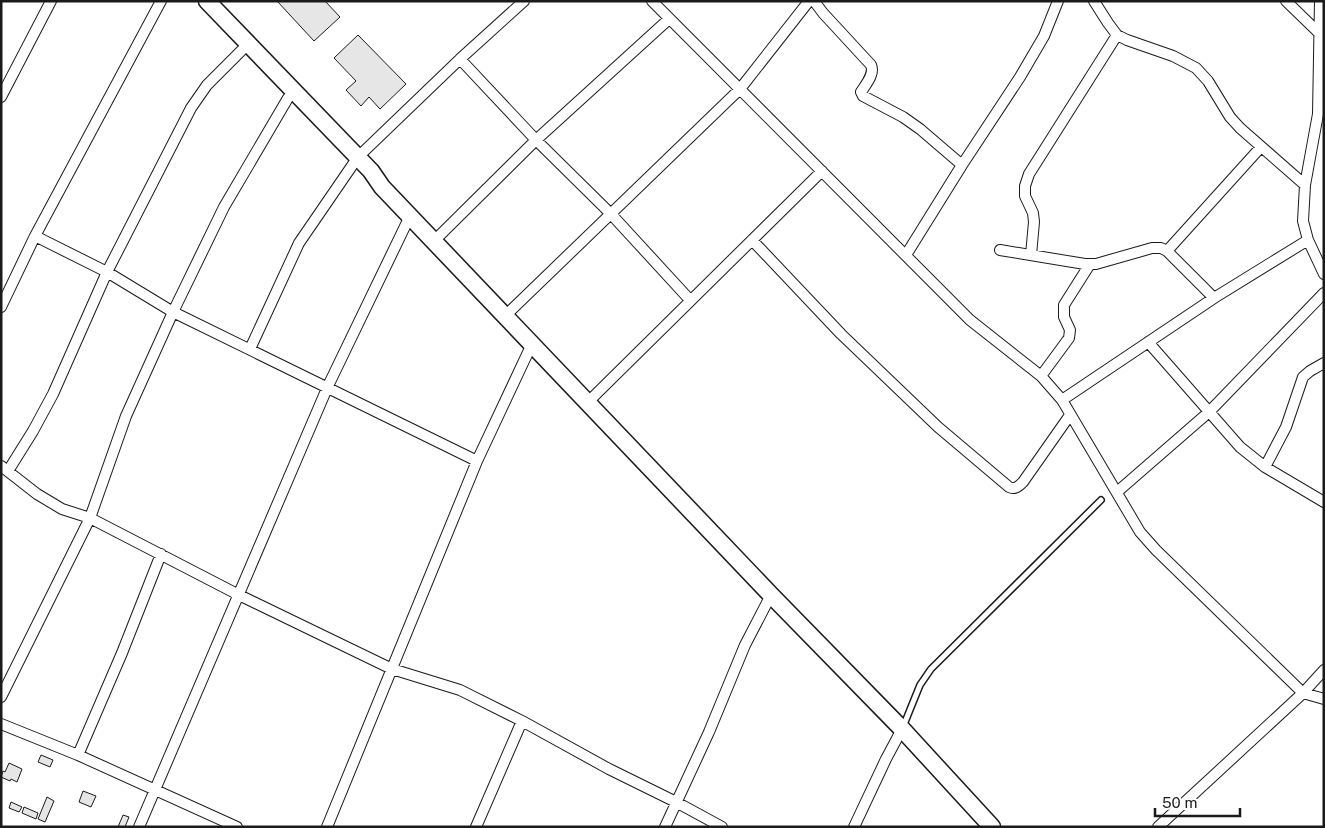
<svg xmlns="http://www.w3.org/2000/svg" width="1325" height="828" font-family="'Public Sans',sans-serif">
<style>
.building{fill:#e6e6e6;stroke:#1a1a1a}
.lines{fill:none;stroke-linecap:round;stroke-linejoin:round}
.service-casing{stroke:#1a1a1a;stroke-width:8}
.minor-casing{stroke:#1a1a1a;stroke-width:12}
.primary-casing{stroke:#1a1a1a;stroke-width:19}
.service{stroke:#fff;stroke-width:5}
.minor{stroke:#fff;stroke-width:10}
.primary{stroke:#fff;stroke-width:16}
</style>
<rect width="100%" height="100%" fill="#fff"/>
<path class="building" d="M277 1H325L340 17 314 41Z
M358 35 406 84 380 109 369 97 361 106 346 90 356 81 334 58Z
M41 755 53 760 50 767 38 762Z
M9 763 22 769 17 782 11 779 10 781 1 777 3 771 5 772Z
M83 791 96 796 91 807 79 802Z
M47 797 54 801 45 822 38 819Z
M11 802 22 807 19 812 9 808Z
M24 807 38 813 36 819 22 813Z
M123 815 129 817 125 827H118Z"/>
<g class="lines">
<defs>
<path id="service" d="M903 727 920 685 931 669 1101 500"/>
<path id="minor" d="M652 1 970 320 1041 376 1062 400 1140 532 1156 550 1303 693 1324 699
M814 1 823 13 871 65C875 74 866 84 861 92L863 96 903 117 920 129 962 165
M1094 1 1108 23 1117 35 1127 40 1173 56 1196 68 1208 81 1230 117 1240 128 1305 185
M1286 1 1320 34
M1320 1 1318 114 1305 185 1303 221 1308 240 1324 274
M460 59 536 140 611 214 690 300
M1 97 51 1
M35 236 107 272 173 312 477 461
M752 240 841 334 938 427 1009 487C1015 490 1019 486 1023 482L1070 415
M433 242 536 140 669 19
M1000 250 1085 264H1096L1152 248H1161L1167 251 1214 298
M1167 251 1261 147
M906 255 962 165 1020 77 1044 36 1058 1
M1031 255 1034 222 1033 213 1025 196V186L1029 174 1117 35
M1 307 35 236 161 1
M504 317 740 89 809 1
M1148 342 1240 447 1265 467 1324 502
M250 349 299 243 358 157 460 59 524 1
M1041 376 1069 338 1070 330 1064 317V305L1090 264
M1062 400 1214 298 1308 240
M587 403 822 171
M1 466 37 494 62 509 90 518 239 595 392 669 460 690 522 721 609 769 676 802 722 827
M1265 467 1286 427 1303 377 1310 371 1324 363
M8 471 33 431 53 394 107 272 191 108 207 85 242 50
M1117 492 1209 412 1324 293
M1 697 90 518 126 416 173 312 224 207 288 98
M1 724 78 755 237 827
M78 755 122 653 161 554
M139 827 328 386 410 216
M327 827 477 461 531 346
M476 827 522 721
M665 827 709 732 745 645 771 595
M854 827 886 759 902 729
M1158 827 1303 693 1324 670"/>
<path id="primary" d="M207 1 371 171 382 187 771 595 902 729 992 827"/>
</defs>
<use href="#service" class="service-casing"/>
<use href="#minor" class="minor-casing"/>
<use href="#primary" class="primary-casing"/>
<use href="#service" class="service"/>
<use href="#minor" class="minor"/>
<use href="#primary" class="primary"/>
</g>
<rect width="1325" height="828" fill="none" stroke="#1a1a1a" stroke-width="5"/>
<path d="M1155 808v8h85v-8" fill="none" stroke="#1a1a1a" stroke-width="2.5"/>
<text x="1162" y="808" font-size="15" fill="#1a1a1a" stroke="#ffffff" stroke-width="4" paint-order="stroke">50 m</text>
</svg>
